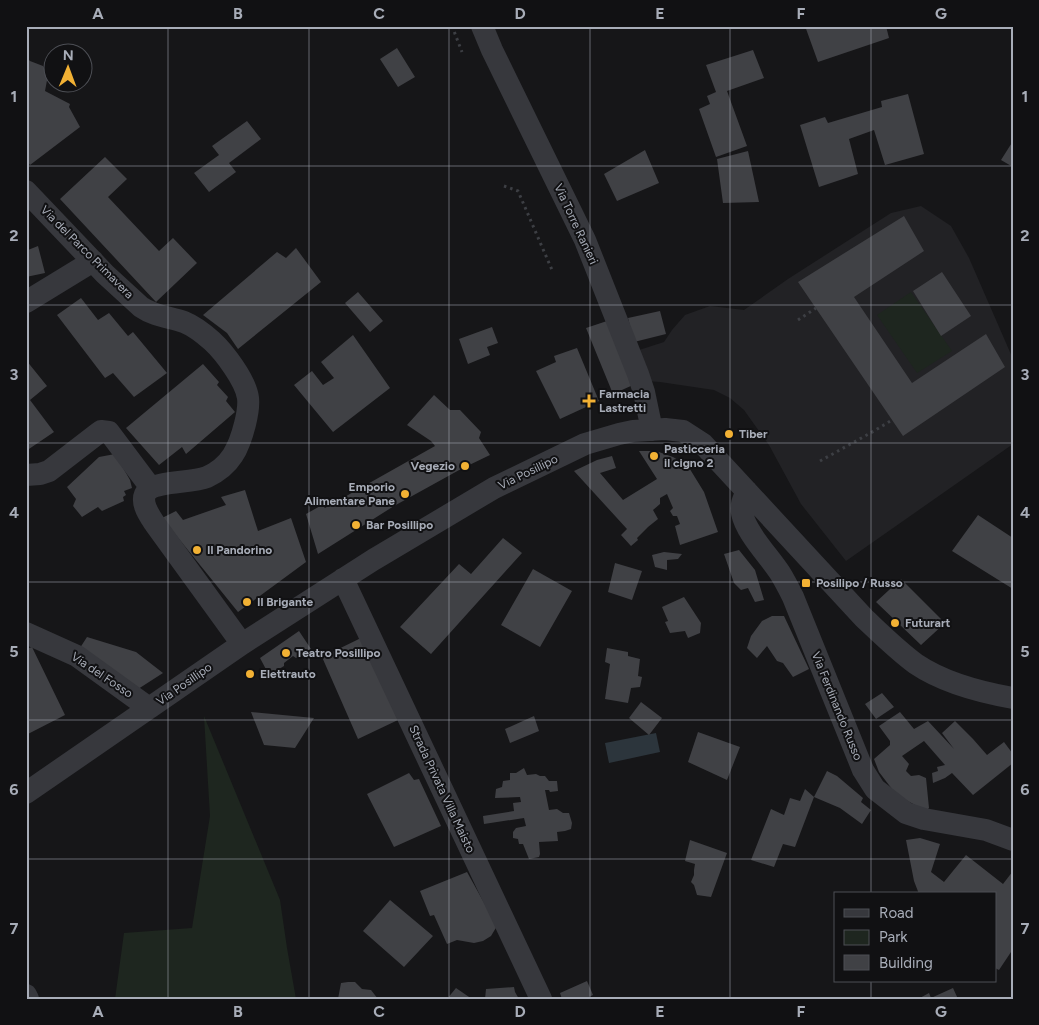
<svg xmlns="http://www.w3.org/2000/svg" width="1039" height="1025" font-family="Figtree,sans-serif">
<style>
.built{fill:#222225}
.green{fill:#1e261f}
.water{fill:#2c353c}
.building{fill:#404145}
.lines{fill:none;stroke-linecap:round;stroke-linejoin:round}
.path{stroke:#3d3f44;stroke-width:3;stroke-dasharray:2.5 4;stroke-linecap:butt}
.minor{stroke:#37383d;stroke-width:22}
.grid{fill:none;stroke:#a8adb8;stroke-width:1;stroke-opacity:0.55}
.poi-dot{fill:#f2b134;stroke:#111113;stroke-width:2}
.labels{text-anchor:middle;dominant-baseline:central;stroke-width:4;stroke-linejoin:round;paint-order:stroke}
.street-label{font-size:12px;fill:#a8adb8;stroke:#111113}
.poi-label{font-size:12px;font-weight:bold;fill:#a8adb8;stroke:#111113;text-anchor:start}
.neatline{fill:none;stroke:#a8adb8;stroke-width:2}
.grid-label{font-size:16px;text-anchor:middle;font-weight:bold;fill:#a8adb8}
</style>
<rect width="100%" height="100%" fill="#161618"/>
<path class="built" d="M921 206 951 226 969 258 1013 359V444L846 561 801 504 769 445 744 410 730 398 714 390 660 382 647 381 636 351 664 342 672 330 685 315 710 306 744 310 788 279 891 213Z"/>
<path class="green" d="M911 292 952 351 917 373 877 315Z
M204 716 280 900 287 948 296 999H115L124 933 192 928 210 816Z"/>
<path class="water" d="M656 733 660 752 609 763 605 743Z"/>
<path class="building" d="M805 26H886L889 38 818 62Z
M397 48 415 77 398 87 380 59Z
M753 50 764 78 727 91 747 146 716 157 699 109 710 104 707 96 716 92 706 65Z
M26 57 30 61 43 66 48 75 45 91 70 104 69 107 80 127 30 165 26 160Z
M908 94 924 154 885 165 874 130 849 139 858 174 819 187 800 125 825 117 828 123 882 107 881 101Z
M247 121 261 139 229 163 236 172 209 192 194 173 219 155 212 146Z
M1013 141V167L1001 160Z
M645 150 659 183 617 201 604 174Z
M748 151 759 202 723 203 717 159Z
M105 157 127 179 108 197 159 251 173 238 197 263 156 302 60 199Z
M904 216 924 251 854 297 912 383 986 334 1005 367 903 436 798 282Z
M38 246 45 273 26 277V247L28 250Z
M296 248 321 282 238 349 227 333 203 315 277 252 286 258Z
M942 272 971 316 941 336 913 291Z
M358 292 383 321 370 332 345 303Z
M81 298 98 320 109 313 128 336 133 332 167 373 134 397 113 373 105 378 57 315Z
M660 311 666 334 634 342 628 318Z
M607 321 633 385 613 394 586 328Z
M492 327 498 343 487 347 490 355 468 364 459 339Z
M353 335 390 388 333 432 294 385 312 371 323 385 334 378 321 362Z
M577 348 599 401 560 419 536 371 556 362 554 356Z
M26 360 47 386 30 400 54 432 26 451Z
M203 364 219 382 217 385 228 397 226 401 235 412 186 454 182 447 159 465 126 428Z
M434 395 450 410H460L481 432 479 438 490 455 461 469 394 506 318 554 306 514 322 505 325 508 435 446 431 441 407 425Z
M639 451H656L673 457 688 466 704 492 718 532 680 545 675 526 680 524 677 516H673L670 511 673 508 667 494 660 498V504L653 510 658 519 648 527 637 538 638 540 631 546 621 535 627 529 574 471 597 460 612 456 616 468 600 473 623 500 657 479Z
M115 454 130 480 132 488 124 491 126 495 123 497 124 501 102 511 98 507 82 517 73 506 76 499 67 487 99 457Z
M245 490 258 531 291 518 306 562 238 612 162 518 176 511 183 520 226 505 221 497Z
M978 515 1013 538V589L952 551Z
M503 538 522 553 431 654 400 627 459 564 471 574Z
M739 550 755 570 764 600 755 602 748 588 741 590 734 583 724 554Z
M664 552 682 554 678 559 667 560V570L655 567 652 555Z
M615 563 642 571 632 600 608 592Z
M533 569 572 591 540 647 501 625Z
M901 579 945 623 921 645 876 602Z
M684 597 701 623 700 633 688 638 685 631 670 633 665 622 668 621 662 607Z
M772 616H784L809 669 793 677 783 663 777 661 767 646 757 658 747 648 751 636 762 621Z
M299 631 311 649 296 658 293 656 284 663V666L269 675 260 658Z
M87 637 136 652 163 673 135 691 78 651Z
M361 638 398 720 358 739 322 657Z
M32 647 65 715 26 735V649Z
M607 648 628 652V656L640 659 638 676 642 677 640 687 631 688 628 703 605 699 610 664 605 662Z
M882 693 894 707 876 719 865 704Z
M641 702 662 718 649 735 629 718Z
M251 712 314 718 295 748 264 745Z
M900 712 914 729 928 721 954 749 942 733 955 721 973 739 987 755 1004 742 1013 754V763L973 795 952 773 945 778 933 783 932 773 938 771 937 767 945 765 924 741 902 756 909 764 906 771 911 776 919 775 926 778 929 808 926 811 904 799 892 789 879 772 874 759 890 745V741L879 726Z
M534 716 539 731 510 743 505 729Z
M698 732 740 747 727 780 688 762Z
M524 768 527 775 536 774 540 776H545L549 781H557L558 791 550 792 549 790H545L549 810 557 809 563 813H569L572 823 571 829 565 831 557 832 558 841 539 842 540 854 539 857 529 859 523 844H519L518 839 513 838V832L516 828 526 826 524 818 484 824 483 816 514 811 513 803 521 802 520 797 495 798 496 789 502 787 503 781 510 780V773H516Z
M827 771 837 776 863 798 861 802 871 810 862 824 840 808 814 797Z
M409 773 414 780 419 779 441 826 394 847 367 794Z
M805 789 814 797 795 847 783 844 774 867 751 860 771 809 784 815 790 798 800 801Z
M920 838 940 844 931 872 944 882 966 855 1003 884 1013 871V949L999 970 995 968V894H919L914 881 906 840Z
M690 840 727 853 711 897 697 895 694 885 691 882 694 875V870L695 864 685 861Z
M467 872 497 926 491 936 483 941 474 943 457 940 447 944 434 915 430 916 420 891Z
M390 900 433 936 404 967 363 931Z
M587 981 593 995 585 999H562L560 993Z
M348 982H355L362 989 371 990 378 999H338L341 983Z
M514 987 515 992 519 999H485L486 989Z
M456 988 472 999H447Z
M953 988 958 999H918L929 993 931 998Z"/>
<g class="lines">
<path class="path" d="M452 26 462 52
M504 186 518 191 552 270
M798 320 816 308
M820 461 874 431 892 420"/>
<path class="minor" d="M482 26 492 50 585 240 638 374 644 392 652 430
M26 191 105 274 141 307C154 316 169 317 184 322 194 326 203 333 212 341 224 352 246 381 248 398 249 406 247 416 245 424 239 448 231 466 207 477 192 483 158 481 148 490 138 500 149 515 155 524L242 644
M26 302 93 261
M26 475 40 474 49 471 97 434 101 431 109 432 151 488
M747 491C744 498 740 505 742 513 746 533 769 556 780 573 785 581 789 589 793 597L863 770 875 789 906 813 924 819 986 830 1013 840
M343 579 541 999
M26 633 77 656 149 708
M26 793 242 644 373 560 494 488 585 444 619 434 633 431 665 429 683 431 703 444 864 618C881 634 897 650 916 664 944 683 979 692 1013 698
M26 995 28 999"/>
</g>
<path class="grid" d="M168 26V999M309 26V999M449 26V999M590 26V999M730 26V999M871 26V894M26 166H1013M26 305H1013M26 443H1013M26 582H1013M26 720H1013M26 859H1013M871 981V999"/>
<g class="poi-dot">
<path d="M586.5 393.5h5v5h5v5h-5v5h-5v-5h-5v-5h5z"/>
<circle cx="729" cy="434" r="5"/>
<circle cx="654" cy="456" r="5"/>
<circle cx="465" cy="466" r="5"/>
<circle cx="405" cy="494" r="5"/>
<circle cx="356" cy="525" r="5"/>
<circle cx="197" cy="550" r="5"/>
<rect x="801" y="578" width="10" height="10" rx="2.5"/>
<circle cx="247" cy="602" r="5"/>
<circle cx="895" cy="623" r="5"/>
<circle cx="286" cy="653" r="5"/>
<circle cx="250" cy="674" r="5"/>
</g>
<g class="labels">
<g class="street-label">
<text transform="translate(576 224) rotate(65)">Via Torre Ranieri</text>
<text transform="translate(87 252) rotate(45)">Via del Parco Primavera</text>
<text transform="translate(528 472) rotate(-26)">Via Posillipo</text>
<text transform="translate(102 675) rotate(34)">Via del Fosso</text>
<text transform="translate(184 684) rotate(-35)">Via Posillipo</text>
<text transform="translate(837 706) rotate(68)">Via Ferdinando Russo</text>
<text transform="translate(442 789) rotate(65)">Strada Privata Villa Maisto</text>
</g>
<g class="poi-label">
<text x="599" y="394">Farmacia<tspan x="599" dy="14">Lastretti</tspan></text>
<text x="739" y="434">Tiber</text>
<text x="664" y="449">Pasticceria<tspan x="664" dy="14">il cigno 2</tspan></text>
<text x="455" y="466" text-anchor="end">Vegezio</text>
<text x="395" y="487" text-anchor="end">Emporio<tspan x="395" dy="14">Alimentare Pane</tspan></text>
<text x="366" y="525">Bar Posillipo</text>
<text x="207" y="550">Il Pandorino</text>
<text x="816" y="583">Posilipo / Russo</text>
<text x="257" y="602">Il Brigante</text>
<text x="905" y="623">Futurart</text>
<text x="296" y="653">Teatro Posillipo</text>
<text x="260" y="674">Elettrauto</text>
</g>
</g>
<rect width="1039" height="1025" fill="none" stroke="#111113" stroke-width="55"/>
<rect x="834" y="892" width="162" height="90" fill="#111113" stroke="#4d4f55"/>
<rect x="844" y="909" width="25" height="8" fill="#37383d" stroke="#4d4f55"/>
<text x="879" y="918" font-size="15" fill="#a8adb8">Road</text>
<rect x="844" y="930" width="25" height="15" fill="#1e261f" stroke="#4d4f55"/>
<text x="879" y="942" font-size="15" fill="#a8adb8">Park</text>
<rect x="844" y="955" width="25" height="15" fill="#404145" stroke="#4d4f55"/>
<text x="879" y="968" font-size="15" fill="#a8adb8">Building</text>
<g transform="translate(68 68) rotate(1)"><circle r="24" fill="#111113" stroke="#4d4f55"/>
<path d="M0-4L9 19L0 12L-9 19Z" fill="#f2b134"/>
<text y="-8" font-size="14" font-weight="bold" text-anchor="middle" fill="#a8adb8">N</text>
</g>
<rect x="28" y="28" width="984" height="970" class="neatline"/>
<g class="grid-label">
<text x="98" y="19">A</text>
<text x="238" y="19">B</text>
<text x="379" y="19">C</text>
<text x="520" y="19">D</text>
<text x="660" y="19">E</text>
<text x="801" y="19">F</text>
<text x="941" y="19">G</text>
<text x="14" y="102">1</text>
<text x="1025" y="102">1</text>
<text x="14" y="241">2</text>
<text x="1025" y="241">2</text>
<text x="14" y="380">3</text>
<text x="1025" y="380">3</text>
<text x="14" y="518">4</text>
<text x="1025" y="518">4</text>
<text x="14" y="657">5</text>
<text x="1025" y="657">5</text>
<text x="14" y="795">6</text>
<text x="1025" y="795">6</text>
<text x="14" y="934">7</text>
<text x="1025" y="934">7</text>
<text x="98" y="1017">A</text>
<text x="238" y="1017">B</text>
<text x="379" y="1017">C</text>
<text x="520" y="1017">D</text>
<text x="660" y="1017">E</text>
<text x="801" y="1017">F</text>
<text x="941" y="1017">G</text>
</g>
</svg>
